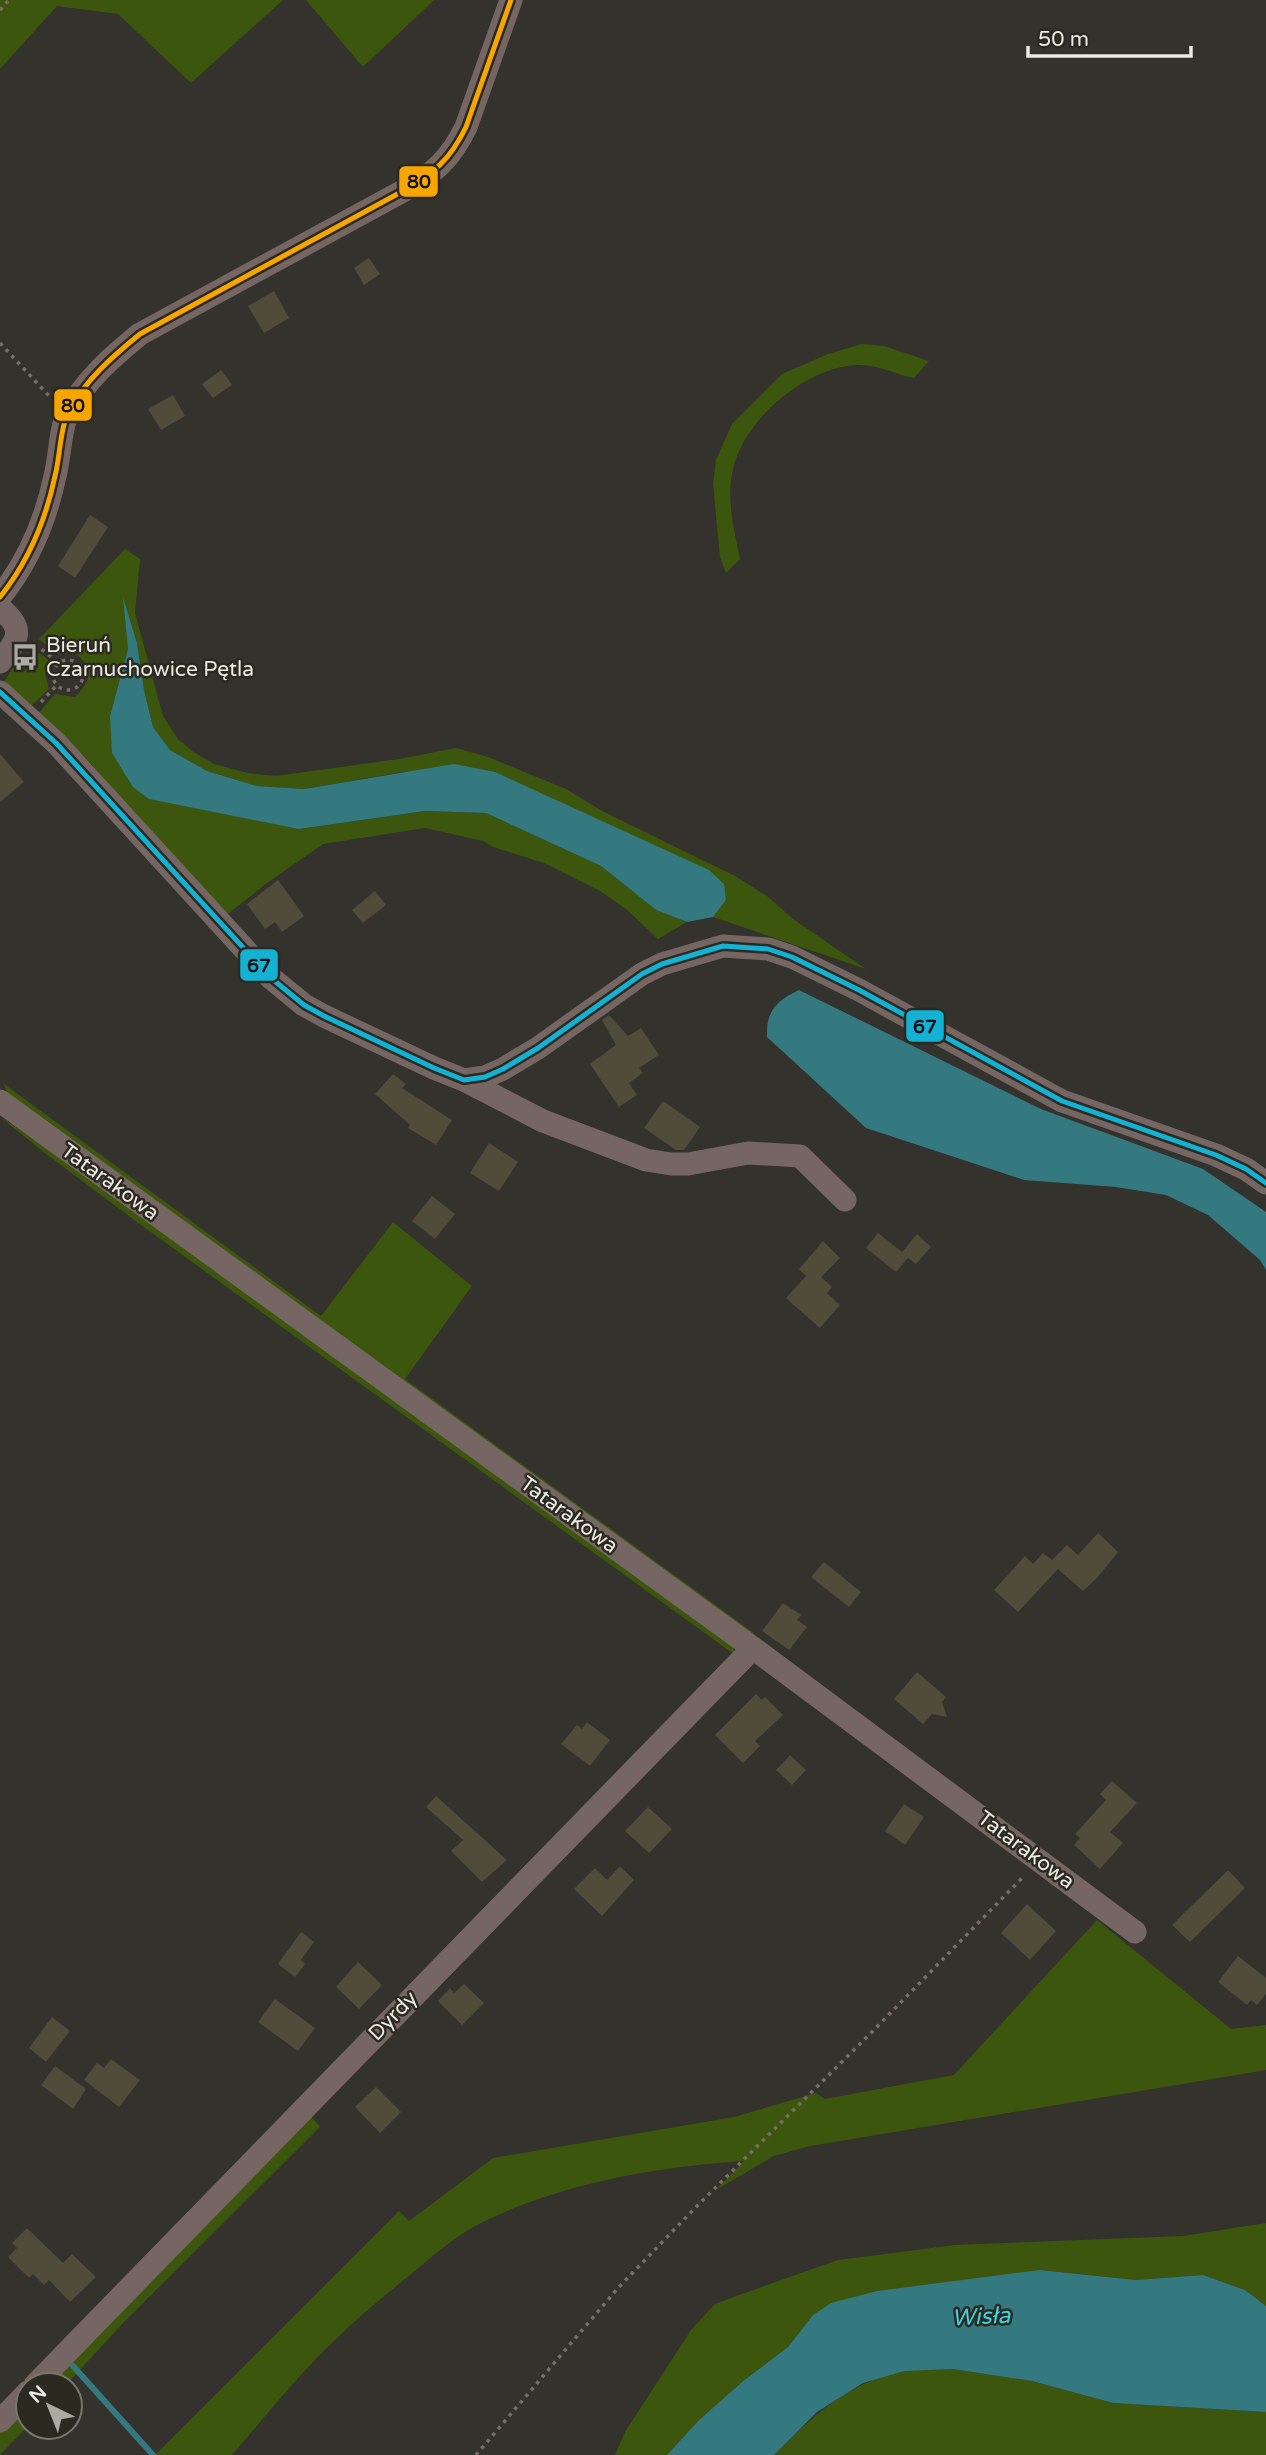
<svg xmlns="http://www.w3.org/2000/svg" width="1266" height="2455" font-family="'Varela Round',sans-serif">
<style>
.green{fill:#3d560d}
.water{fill:#347880}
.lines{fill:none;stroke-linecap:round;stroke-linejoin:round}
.stream{stroke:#347880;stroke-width:6}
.building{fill:#4f4c3a}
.path{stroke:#786d69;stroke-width:3.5;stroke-dasharray:3.5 5;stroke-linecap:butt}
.minor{stroke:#766663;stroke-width:23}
.bus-1-casing{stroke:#2c2a20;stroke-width:10}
.bus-2-casing{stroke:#2c2a20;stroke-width:10}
.bus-1{stroke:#f7a600;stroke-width:5}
.bus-2{stroke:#13b2d5;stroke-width:5}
.labels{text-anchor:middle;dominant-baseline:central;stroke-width:5;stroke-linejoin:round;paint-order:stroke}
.poi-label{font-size:21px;fill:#ebeae3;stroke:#2c2a20;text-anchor:start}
.street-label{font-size:21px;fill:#ebeae3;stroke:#2c2a20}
.water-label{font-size:23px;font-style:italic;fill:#3dd5e5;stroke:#2c2a20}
.line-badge{stroke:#2c2a20;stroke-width:2.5}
.pale-badge-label{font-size:19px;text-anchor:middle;font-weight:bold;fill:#111}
</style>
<rect width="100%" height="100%" fill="#33322d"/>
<path class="green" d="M0 0H283L191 83 118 14 57 6 0 69Z
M306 0H434L363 67Z
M862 344 884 346 929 361 914 378C895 374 877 364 857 365 806 367 744 419 733 469 726 499 734 530 740 559L726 573 720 557 713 484 716 460 732 424 782 374 828 354Z
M125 549 140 559 135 613 163 716 178 739 192 751 214 764 248 773 276 776 399 759 456 748 488 757 566 789 604 812 735 876 767 896 793 919 866 969 713 917 726 900 403 772 304 789 257 786 207 771 170 750 153 727 144 690 137 643 124 601 128 649 110 716 299 829 425 811 486 813 601 866 656 910 687 922 658 939 626 909 600 891 544 863 493 847 483 841 425 828 323 844 267 883 224 917 86 758 37 715 55 694 75 697C91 681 95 669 75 653L57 654 39 639Z
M39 653 50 661 45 674 49 689 29 708 3 684 15 664 24 671Z
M4 1084 321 1316 393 1222 472 1286 405 1379 754 1633 749 1639 9 1100Z
M0 1117 71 1161 733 1643 735 1655 137 1222 45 1153Z
M1097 1920 1231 2029 1266 2025V2070L810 2146 774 2156 716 2190 744 2161C660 2166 559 2184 483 2222 456 2235 433 2256 410 2275 384 2296 358 2317 334 2341 297 2376 265 2417 232 2455H155L399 2211 409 2221 493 2158 734 2117 816 2093 825 2099 954 2075Z
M311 2116 320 2127 124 2322 66 2385H45Z
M1266 2223V2306L1245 2290 1203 2275 1136 2280 1040 2270 813 2315 788 2347 742 2382 698 2421 667 2455H615L625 2432 691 2330 715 2304 739 2295 838 2260 955 2245 1183 2236Z
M952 2369 1032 2381 1113 2403 1266 2412V2455H774C812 2417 848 2382 903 2371 919 2368 936 2369 952 2369Z
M28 2402V2426L0 2455V2430Z"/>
<path class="water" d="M123 597 137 643 144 690 153 727 170 750 207 771 257 786 304 789 454 764 495 772 709 870 724 884 726 900 713 917 687 922 656 910 601 866 486 813 425 811 299 829 149 799 133 787 112 753 110 716 128 649Z
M799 990 1041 1109 1203 1169 1266 1212V1270L1260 1260 1208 1215 1166 1195 1116 1187 1024 1180 866 1128 767 1037C766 1011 776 1001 799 990Z
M1040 2270 1136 2280 1203 2275 1245 2290 1266 2306V2412L1113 2403 1032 2381 952 2369 904 2371 863 2383 817 2412 774 2455H667L698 2421 742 2382 788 2347 813 2315 831 2303 877 2291Z"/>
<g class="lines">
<path class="stream" d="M73 2366 153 2455"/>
</g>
<path class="building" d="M369 258 380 274 364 285 354 268Z
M274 291 289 318 264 333 248 306Z
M221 370 232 385 213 398 202 384Z
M173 395 185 416 161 430 148 409Z
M90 515 108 527 75 578 58 566Z
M0 754 24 782 0 802Z
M278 880 304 916 282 932 275 922 265 929 247 904Z
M375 891 386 905 363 923 352 910Z
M609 1015 628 1036 641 1028 659 1055 639 1068 643 1073 629 1083 637 1095 619 1107 590 1064 616 1045 602 1020Z
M393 1074 406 1084 402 1088 452 1120 436 1145 408 1128 410 1125 375 1094Z
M663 1101 700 1127 684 1150H676L644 1128Z
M489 1143 518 1162 499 1191 470 1173Z
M432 1196 455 1214 435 1239 412 1221Z
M878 1233 902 1252 917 1234 931 1247 916 1264 908 1258 896 1272 866 1248Z
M823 1241 840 1258 821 1277 832 1287 827 1293 840 1305 820 1328 786 1298 806 1276 799 1269Z
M1098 1533 1118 1552 1097 1578 1083 1591 1058 1569 1018 1612 994 1590 1025 1556 1033 1564 1043 1553 1052 1560 1067 1545 1078 1555Z
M824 1562 861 1592 849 1607 811 1577Z
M783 1603 801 1615 797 1620 807 1627 789 1650 762 1631Z
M917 1672 946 1697 942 1702 947 1717 932 1714 923 1724 894 1699Z
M756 1694 762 1700 765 1697 783 1715 755 1741 760 1746 743 1763 715 1735Z
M587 1722 610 1740 590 1766 561 1744 577 1725 582 1729Z
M790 1755 806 1770 792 1785 776 1770Z
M1112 1781 1137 1803 1110 1832 1123 1843 1100 1869 1074 1845 1080 1838 1075 1834 1106 1800 1100 1794Z
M436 1796 507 1860 482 1882 451 1851 463 1840 426 1807Z
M904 1804 924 1817 905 1845 885 1831Z
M648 1807 672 1829 649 1853 625 1831Z
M620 1866 634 1880 602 1916 574 1889 595 1868 607 1880Z
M1228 1870 1245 1888 1190 1942 1172 1925Z
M1027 1904 1056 1931 1030 1960 1001 1933Z
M301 1932 314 1942 301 1960 305 1964 295 1977 278 1964Z
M1238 1956 1266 1978V1994L1257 2005 1251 2000 1247 2005 1218 1982Z
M358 1962 382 1985 359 2009 336 1987Z
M464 1984 484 2003 462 2025 438 2001 450 1988 454 1993Z
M275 1999 315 2028 298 2051 258 2022Z
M52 2017 70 2031 46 2062 29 2048Z
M111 2059 140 2080 119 2107 84 2080 97 2063 104 2068Z
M55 2066 86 2089 73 2109 41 2085Z
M376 2087 401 2112 380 2133 355 2107Z
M27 2228 63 2263 72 2254 96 2277 70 2302 49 2280 44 2285 33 2274 29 2278 8 2257 17 2248 12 2243Z"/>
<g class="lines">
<path class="path" d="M0 10 9 0
M0 343 51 398
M35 644 59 663
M53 675a15 15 0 1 1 30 0a15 15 0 1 1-30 0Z
M41 702 56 686
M476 2455 618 2288 696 2207 870 2034 1023 1877"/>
<path class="minor" d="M0 597C28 562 46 519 55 476 60 458 60 428 68 413 84 381 113 356 140 334L403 191C434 173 450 160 466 127L511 0
M0 608C25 629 19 639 0 662
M0 692 56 743 271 978 304 1005 324 1016 434 1068 464 1080 485 1077 503 1069 538 1048 642 974 662 964 723 946 768 949 792 957 859 990 1062 1101 1216 1155 1246 1169 1266 1183
M464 1080 543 1121 646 1160 671 1164H688L748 1153 800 1156 845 1200
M0 1101 753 1648 1135 1932
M35 2385 753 1648
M0 2421 28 2392"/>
<defs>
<path id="bus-1" d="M0 597C28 562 46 519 55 476 60 458 60 428 68 413 84 381 113 356 140 334L403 191C434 173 450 160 466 127L511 0"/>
<path id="bus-2" d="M0 692 56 743 271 978 304 1005 324 1016 434 1068 464 1080 485 1077 503 1069 538 1048 642 974 662 964 723 946 768 949 792 957 859 990 1062 1101 1216 1155 1246 1169 1266 1183"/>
</defs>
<use href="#bus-1" class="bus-1-casing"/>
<use href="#bus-2" class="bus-2-casing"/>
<use href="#bus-1" class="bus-1"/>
<use href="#bus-2" class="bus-2"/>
</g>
<defs>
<symbol id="bus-bare" viewBox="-9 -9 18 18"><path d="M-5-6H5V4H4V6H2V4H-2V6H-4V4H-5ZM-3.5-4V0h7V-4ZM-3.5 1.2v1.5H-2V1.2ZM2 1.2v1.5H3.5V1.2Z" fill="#abaaa3" stroke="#2c2a20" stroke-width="2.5" paint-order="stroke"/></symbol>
</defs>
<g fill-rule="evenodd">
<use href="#bus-bare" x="6" y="638" width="38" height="38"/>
</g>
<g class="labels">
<g class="poi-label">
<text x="46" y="645">Bieruń<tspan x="46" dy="24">Czarnuchowice Pętla</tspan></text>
</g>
<g class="street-label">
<text transform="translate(110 1182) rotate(36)">Tatarakowa</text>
<text transform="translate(569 1515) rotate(36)">Tatarakowa</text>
<text transform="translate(1026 1850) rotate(37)">Tatarakowa</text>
<text transform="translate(393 2016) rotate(-46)">Dyrdy</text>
</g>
<g class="water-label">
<text transform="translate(981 2317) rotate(-3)">Wisła</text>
</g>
</g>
<g class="line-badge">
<rect x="398" y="165" width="41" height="33" rx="7" fill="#f7a600"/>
<rect x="53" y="388" width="40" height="34" rx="7" fill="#f7a600"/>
<rect x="239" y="948" width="40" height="34" rx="7" fill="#13b2d5"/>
<rect x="905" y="1009" width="40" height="34" rx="7" fill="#13b2d5"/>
</g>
<g class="pale-badge-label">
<text x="419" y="188">80</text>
<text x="73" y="412">80</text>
<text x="259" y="972">67</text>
<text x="925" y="1033">67</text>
</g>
<g transform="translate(49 2406) rotate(317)"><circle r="33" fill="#2c2a20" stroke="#78776e" stroke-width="2"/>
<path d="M0-5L12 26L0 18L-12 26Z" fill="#abaaa3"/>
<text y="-10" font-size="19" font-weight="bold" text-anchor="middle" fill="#ebeae3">N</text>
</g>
<path d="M1028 46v10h163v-10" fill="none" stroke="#ebeae3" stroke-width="3.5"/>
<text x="1038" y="46" font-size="21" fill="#ebeae3" stroke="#2c2a20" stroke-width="5" paint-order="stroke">50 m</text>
</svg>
